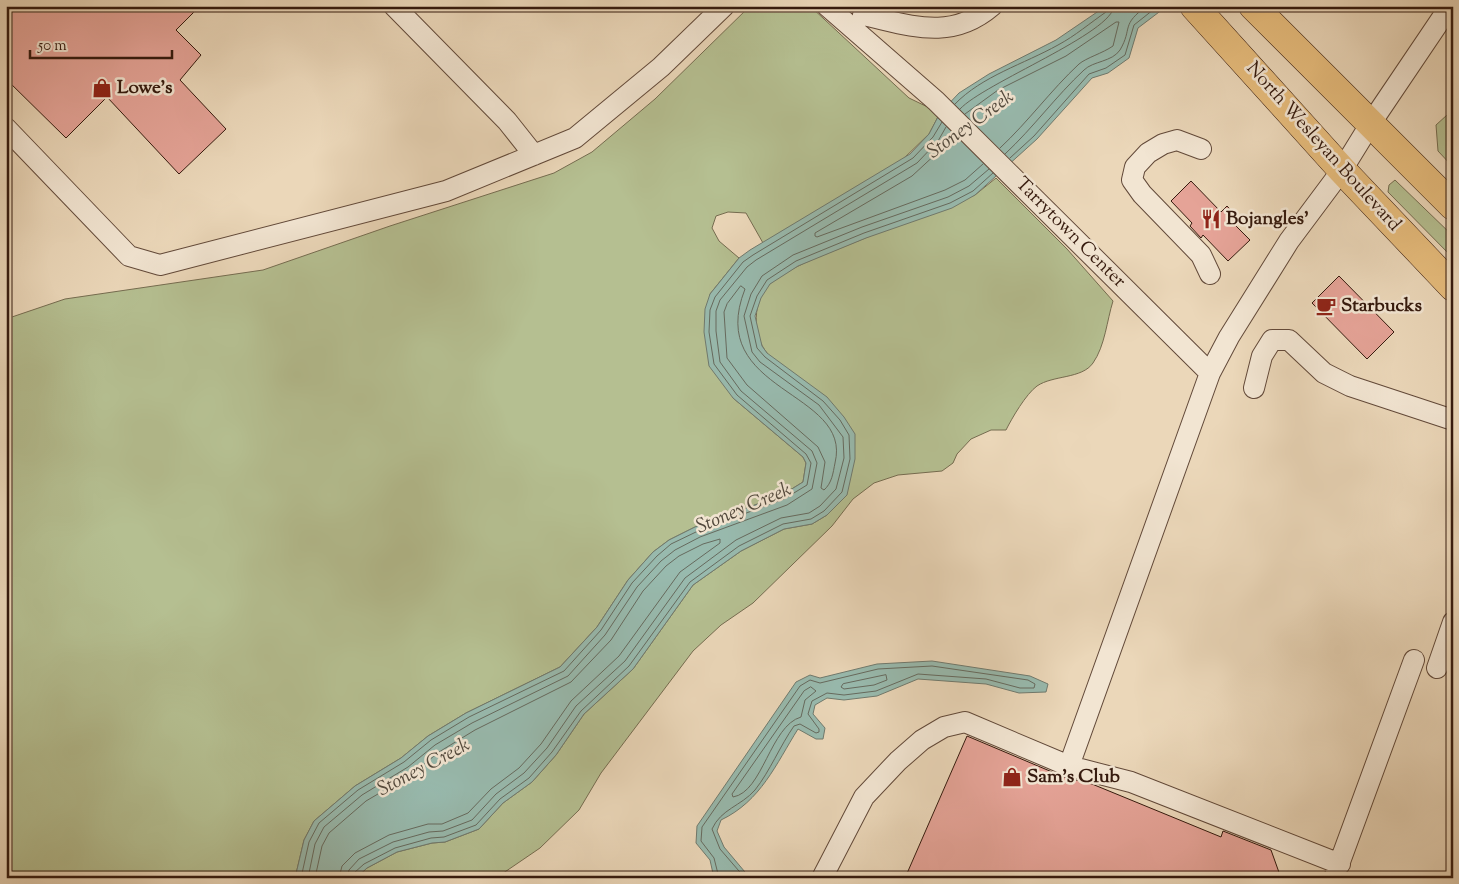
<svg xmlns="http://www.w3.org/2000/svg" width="1459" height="884" font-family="'Sorts Mill Goudy',serif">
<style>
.green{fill:#b5bf91;stroke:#756c50}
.water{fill:#98baae;stroke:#707a6e}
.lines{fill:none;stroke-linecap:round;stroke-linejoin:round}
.shore{stroke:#666a5e;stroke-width:1}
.building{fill:#e5a397;stroke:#351a0e}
.minor-casing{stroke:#624939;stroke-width:22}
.highway-casing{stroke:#351a0e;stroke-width:29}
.minor{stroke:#f2e5d2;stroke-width:20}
.highway{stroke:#e6bc7c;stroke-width:28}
.labels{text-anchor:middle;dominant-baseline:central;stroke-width:5;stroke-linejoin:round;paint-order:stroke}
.poi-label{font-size:19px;font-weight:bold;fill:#351a0e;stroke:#f2e5d2;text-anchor:start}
.street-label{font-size:19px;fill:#351a0e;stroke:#f2e5d2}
.water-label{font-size:20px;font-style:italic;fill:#534a3e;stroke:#f2e5d2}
</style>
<rect width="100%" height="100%" fill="#ebd7b9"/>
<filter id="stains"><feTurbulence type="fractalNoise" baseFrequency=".004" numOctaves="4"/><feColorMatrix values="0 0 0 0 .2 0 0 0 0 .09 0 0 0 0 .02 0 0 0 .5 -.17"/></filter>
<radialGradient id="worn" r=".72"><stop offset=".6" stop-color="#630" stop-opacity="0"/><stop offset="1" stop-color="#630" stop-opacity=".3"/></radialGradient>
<path class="green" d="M750 6H810L909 98 940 113 929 134 901 161 763 243 746 213 728 212 716 216 712 228 719 241 739 258 710 294 733 398 803 457 806 463 803 482 782 495 695 527 669 540 653 552 628 580 597 627 560 667 466 713 428 736 401 758 355 786 314 821 304 840 295 878H6V319L65 299 263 270 390 226 554 173 592 152 655 99Z
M1453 114V167L1438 151 1436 125 1447 115Z
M996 178 1067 249 1113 301C1107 320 1105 346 1093 363 1082 379 1053 375 1037 386 1026 394 1012 418 1006 430H991L971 439 957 454 953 463 942 471 898 475 874 483 853 499 832 526 753 603 721 625 693 651 601 773 579 810 540 848 496 878H356L367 868 397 852 432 843 445 842 479 829 503 803 532 782 556 755 584 714 633 669 693 585 741 551 784 529 812 524 827 515 767 353C752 335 752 299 771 283 792 266 819 257 843 247 887 229 931 212 975 195Z
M1395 180 1453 236V258L1388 192 1389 185Z"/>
<path class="water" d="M1106 6H1167L1138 28 1129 58 1108 73 1092 78 1037 139 975 195 952 208 866 238 798 266 770 284 761 298 755 316 762 346 767 353 827 397 844 417 855 434V459L847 495 827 515 812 524 784 529 741 551 693 585 633 669 584 714 556 755 532 782 503 803 479 829 445 842 432 843 397 852 367 868 356 878H295L304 840 314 821 355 786 401 758 428 736 466 713 560 667 597 627 628 580 653 552 669 540 695 527 782 495 803 482 806 463 803 457 733 398 709 366 704 332 705 309 710 294 739 258 750 250 910 154 929 134 940 113 959 93 989 74 1056 40Z
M932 661 1030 676 1048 684 1046 692 1019 693 986 684 918 679 877 696 844 700 827 698 815 705 813 714 825 728 823 739H816L798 729C776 764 761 801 721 820L717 831 724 847 750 878H714L710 860 696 843 697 826 796 682 810 675 820 678 877 664Z"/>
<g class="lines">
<path class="shore" d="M955 104C982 76 1024 64 1058 45 1075 36 1090 23 1106 12L1108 6
M960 109C984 83 1113 33 1114 6
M965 114 998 90 1066 56 1116 22H1119L1113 46C1103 53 1086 58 1079 64 1051 90 1028 122 1000 148
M952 133 938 152 912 176 815 233V236L817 237 945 190 965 180 983 164
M1005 154C1033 128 1056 96 1084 70 1093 61 1112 62 1120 50 1133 28 1120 25 1147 6
M1010 158 1034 136 1089 74 1106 68 1125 55 1134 25 1158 6
M741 286 745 289C704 393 853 390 835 463 833 473 832 483 824 490L821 488 825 462 818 447 747 385 727 358 724 312 727 304Z
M886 675 887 680 874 685 844 689 841 687 843 684Z
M811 687 816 691 805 700 801 717C770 726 763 792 733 797L732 794 804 691Z
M301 878 309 842 319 823 358 790 404 762 431 740 469 717 564 671 601 630 632 583 657 556 671 544 698 531 784 499 807 485 811 463 806 454 737 395 714 364 709 332 710 310 715 297 743 262 753 255 913 158 933 137 942 122
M308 878 315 844 324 827 362 795 408 767 435 745 472 723 568 676 605 635 637 587 661 561 675 550 700 537 787 505 812 489 817 463 812 451 741 391 720 362 716 331V311L720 300 747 267 756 260 917 163 938 141 946 127
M315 878 322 846 329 833 366 801 412 774 439 752 475 730 571 682 611 640 643 591 666 566 679 556 703 544 720 539V543L680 572 619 656 571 701 541 744 519 768 491 789 468 813 442 824H428L389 835 355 853 342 866 339 878
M347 878 349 870 359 859 393 842 429 832 443 831 472 820 496 794 524 773 547 748 576 706 625 661 685 578 736 540 781 518 809 513 820 506 836 489 844 458 843 437 819 405 760 362 752 352 744 316 751 294 762 276 793 255 862 227 948 197 969 186 989 169
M353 878 354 873 364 864 395 848 431 838 444 837 476 825 500 799 529 778 552 752 581 711 629 666 690 582 739 546 783 524 811 519 824 511 842 492 850 459 849 435 840 420 823 401 765 357 757 348 750 316 757 296 767 280 796 261 864 233 950 203 973 191 993 173
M719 878 714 858 701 841 702 827 800 686 810 680 820 683 878 669 932 666 1028 680 1035 684 1034 688H1020L986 679 918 674 876 691 844 695 827 693 812 701 808 714 819 729V732L816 733 800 724 794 726C780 746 770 771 755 790 741 806 721 809 712 829L720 849 745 878"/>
</g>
<path class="building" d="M6 6H200L176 30 201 55 180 80 226 129 179 174 107 97 66 138 6 79Z
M1191 181 1221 212 1227 206 1237 217 1232 222 1250 240 1228 261 1203 235 1201 238 1190 226 1192 223 1171 201Z
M1339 276 1394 332 1367 359 1312 303Z
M967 736 1064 777 1092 784 1221 837 1223 831 1271 850 1281 878H905Z"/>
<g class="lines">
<defs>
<path id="minor" d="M394 6 507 121 534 155
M827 6 936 101 1210 373
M863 15C910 25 950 42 992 6
M6 128 129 256 160 265 446 191 575 138 661 67 724 6
M1201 149 1177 140 1163 144 1148 153 1135 167 1132 180 1142 194 1201 255 1210 274
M1254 388 1262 356 1272 340H1289L1324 373 1350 386 1453 420
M1437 668 1453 622
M1069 766 1210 373 1229 337 1289 241 1342 170 1371 123 1450 6
M822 878 864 797 898 761 922 740 944 727 965 722 1069 766 1131 782 1340 864
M1334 878 1414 660"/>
<path id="highway" d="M1194 6 1342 170 1453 287
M1253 6 1453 206"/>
</defs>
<use href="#minor" class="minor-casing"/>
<use href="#highway" class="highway-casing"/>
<use href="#minor" class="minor"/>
<use href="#highway" class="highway"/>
</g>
<defs>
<symbol id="shop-bare" viewBox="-9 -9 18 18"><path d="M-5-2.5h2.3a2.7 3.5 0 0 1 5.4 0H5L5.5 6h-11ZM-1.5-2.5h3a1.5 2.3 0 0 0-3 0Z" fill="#8f2418" stroke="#f2e5d2" stroke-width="2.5" paint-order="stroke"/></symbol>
<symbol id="restaurant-bare" viewBox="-9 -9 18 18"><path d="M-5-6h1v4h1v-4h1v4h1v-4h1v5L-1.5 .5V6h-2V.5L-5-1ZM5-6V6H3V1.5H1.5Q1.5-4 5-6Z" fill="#8f2418" stroke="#f2e5d2" stroke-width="2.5" paint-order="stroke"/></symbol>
<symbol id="cafe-bare" viewBox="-9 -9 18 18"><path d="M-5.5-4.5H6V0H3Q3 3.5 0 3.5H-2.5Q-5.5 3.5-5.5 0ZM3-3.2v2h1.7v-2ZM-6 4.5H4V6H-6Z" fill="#8f2418" stroke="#f2e5d2" stroke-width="2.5" paint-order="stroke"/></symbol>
</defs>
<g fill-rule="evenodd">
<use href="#shop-bare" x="88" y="74" width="28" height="28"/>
<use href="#restaurant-bare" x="1197" y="205" width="28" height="28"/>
<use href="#cafe-bare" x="1312" y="292" width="28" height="28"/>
<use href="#shop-bare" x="998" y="763" width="28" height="28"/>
</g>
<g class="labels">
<g class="poi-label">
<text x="117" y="88">Lowe's</text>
<text x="1226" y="219">Bojangles'</text>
<text x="1341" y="306">Starbucks</text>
<text x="1027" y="777">Sam's Club</text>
</g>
<g class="street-label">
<text transform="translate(1323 147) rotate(48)">North Wesleyan Boulevard</text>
<text transform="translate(1070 233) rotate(45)">Tarrytown Center</text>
</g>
<g class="water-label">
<text transform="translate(971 125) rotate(-36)">Stoney Creek</text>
<text transform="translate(744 509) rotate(-23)">Stoney Creek</text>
<text transform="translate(424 768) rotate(-28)">Stoney Creek</text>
</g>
</g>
<rect width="1459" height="884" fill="none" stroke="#ebd7b9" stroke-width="25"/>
<rect x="8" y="8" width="1444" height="869" fill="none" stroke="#351a0e" stroke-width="2.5"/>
<rect x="12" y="12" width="1434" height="859" fill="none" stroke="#351a0e"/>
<path d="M30 50v8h142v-8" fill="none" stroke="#351a0e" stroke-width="2.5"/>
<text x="38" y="50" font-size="15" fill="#351a0e" stroke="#f2e5d2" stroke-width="4" paint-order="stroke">50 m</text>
<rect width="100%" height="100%" filter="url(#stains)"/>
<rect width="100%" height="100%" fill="url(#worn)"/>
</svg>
